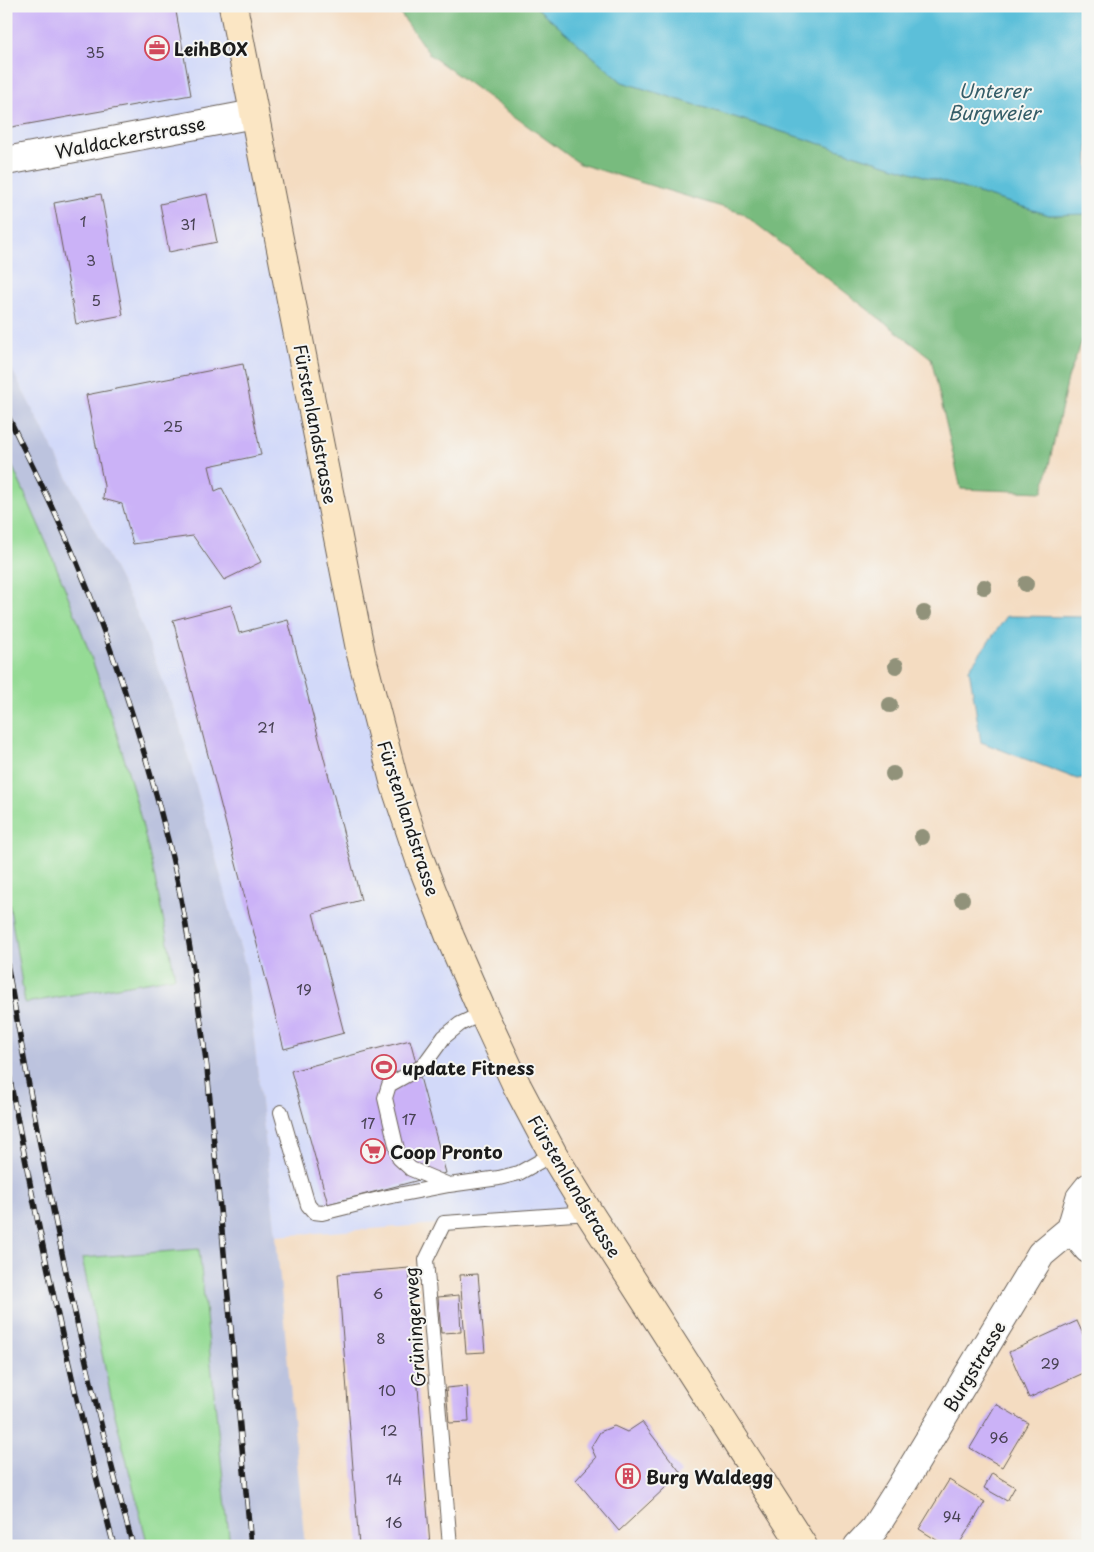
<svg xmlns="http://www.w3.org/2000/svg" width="1094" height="1552" font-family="'Playpen Sans',sans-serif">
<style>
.built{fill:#d2d9f9}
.industrial{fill:#bcc3de}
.green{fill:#95db95;stroke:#587c58}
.forest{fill:#78bb7e;stroke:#4a6c4d}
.water{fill:#5bbfd9;stroke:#3c6e7a}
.building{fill:#cbb2f7}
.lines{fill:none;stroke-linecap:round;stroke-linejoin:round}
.lane-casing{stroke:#685f56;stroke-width:16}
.street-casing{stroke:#685f56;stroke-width:30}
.secondary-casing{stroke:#685f56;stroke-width:30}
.lane{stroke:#fff;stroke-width:14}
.street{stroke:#fff;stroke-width:28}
.secondary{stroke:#fbe6c4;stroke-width:28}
.rail-casing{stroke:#1c1c1c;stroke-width:5.5}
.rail{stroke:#f6f6f2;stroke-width:4;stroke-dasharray:11;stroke-linecap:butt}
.tree{fill:#91927a}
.labels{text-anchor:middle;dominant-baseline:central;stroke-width:4;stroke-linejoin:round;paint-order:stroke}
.number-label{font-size:15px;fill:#484253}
.poi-label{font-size:18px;font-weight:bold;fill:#1c1c1c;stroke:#f6f6f2;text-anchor:start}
.street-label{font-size:18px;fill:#1c1c1c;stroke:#f6f6f2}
.water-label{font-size:19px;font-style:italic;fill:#355d68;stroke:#f6f6f2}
</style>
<rect width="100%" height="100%" fill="#f6f6f2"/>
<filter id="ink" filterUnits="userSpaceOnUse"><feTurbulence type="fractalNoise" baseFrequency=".02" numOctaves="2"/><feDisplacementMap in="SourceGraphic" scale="10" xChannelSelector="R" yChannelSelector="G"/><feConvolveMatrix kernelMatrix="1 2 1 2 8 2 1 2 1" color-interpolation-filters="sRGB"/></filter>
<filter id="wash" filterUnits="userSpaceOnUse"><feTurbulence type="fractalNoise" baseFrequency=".0096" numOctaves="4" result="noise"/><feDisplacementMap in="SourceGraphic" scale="20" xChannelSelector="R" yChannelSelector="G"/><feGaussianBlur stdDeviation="1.12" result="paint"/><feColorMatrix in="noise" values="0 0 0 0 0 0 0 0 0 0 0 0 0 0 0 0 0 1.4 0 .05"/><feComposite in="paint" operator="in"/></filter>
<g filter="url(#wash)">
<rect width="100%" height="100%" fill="#f4dcc1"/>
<path class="built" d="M6 6H233L361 654 420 860 589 1213 276 1236 246 969 179 723 137 613 6 358Z"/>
<path class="industrial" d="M6 358 137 613 179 723 246 969 276 1236 305 1546H6Z"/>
<path class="green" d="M6 453C56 559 99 668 131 782 149 846 162 912 175 977L25 1003 6 883Z
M199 1249 230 1546H148L114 1411 82 1258Z"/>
<path class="forest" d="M395 6H535L622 82 1049 215 1088 214V325L1068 378 1043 492 961 489 931 358 742 213 580 164 430 55Z"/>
<path class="water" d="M535 6H1088V214L1049 215 622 82Z
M1007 616 1088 617V777L1077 779 981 742 969 669Z"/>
<g id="blocks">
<path class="building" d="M11 6H175L191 95 6 128V7Z
M101 194 123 315 76 324 54 203Z
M207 194 217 242 169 252 160 204Z
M243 364 261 455 209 466 215 491 222 488 261 562 224 580 193 536 133 544 122 504 103 499 104 486 86 395Z
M231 605 239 633 288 620 361 900 313 913 344 1033 284 1049 173 620Z
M410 1040 446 1173 328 1204 291 1071Z
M409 1268 430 1546H359L338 1274Z
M478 1274 485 1352 466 1353 460 1275Z
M459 1295 461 1332 441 1333 438 1297Z
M1077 1321 1088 1345V1371L1029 1398 1009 1352Z
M467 1386 469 1422 449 1423 446 1388Z
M996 1404 1028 1423 1002 1467 970 1448Z
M642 1422 681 1473 619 1531 576 1480 596 1458 591 1447 600 1432 614 1426 627 1432Z
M992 1473 1015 1487 1007 1501 984 1488Z
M949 1480 985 1502 958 1546H946L919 1529Z"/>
</g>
</g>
<g filter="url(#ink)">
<use href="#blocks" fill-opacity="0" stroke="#685f56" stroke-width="1"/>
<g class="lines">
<defs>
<path id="lane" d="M483 1013 460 1024 444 1037 423 1066 389 1085 385 1098 399 1158 411 1169 449 1185 499 1178 519 1173 553 1154
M281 1112 308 1205 314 1212 322 1213 387 1197 449 1185
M450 1546 426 1260 444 1223 589 1213"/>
<path id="street" d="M6 161 254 114
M1071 1229 1088 1249
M858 1546 874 1529 900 1488 1041 1254 1071 1229 1080 1198 1088 1188"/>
<path id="secondary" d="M233 6 361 654 395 785 420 860 450 937 483 1013 517 1086 553 1154 589 1213 803 1546"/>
</defs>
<use href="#lane" class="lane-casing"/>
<use href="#street" class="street-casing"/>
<use href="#secondary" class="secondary-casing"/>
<use href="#lane" class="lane"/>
<use href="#street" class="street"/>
<use href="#secondary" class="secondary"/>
<defs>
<path id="rail" d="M6 412C30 462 56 512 77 563 115 654 145 748 169 844 187 917 197 993 207 1068L251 1546
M6 957C40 1155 79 1352 133 1546
M6 1058C36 1222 71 1385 114 1546"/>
</defs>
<use href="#rail" class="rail-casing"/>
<use href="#rail" class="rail"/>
</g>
<g class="tree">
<circle cx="1026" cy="584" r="8"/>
<circle cx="984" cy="587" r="8"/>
<circle cx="924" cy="613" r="8"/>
<circle cx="896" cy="666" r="8"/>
<circle cx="890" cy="705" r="8"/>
<circle cx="893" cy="774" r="8"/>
<circle cx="922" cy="837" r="8"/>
<circle cx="962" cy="899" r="8"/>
</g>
</g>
<defs>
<symbol id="office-ring" viewBox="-11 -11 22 22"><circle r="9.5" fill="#f6f6f2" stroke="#d1495b" stroke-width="1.5"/><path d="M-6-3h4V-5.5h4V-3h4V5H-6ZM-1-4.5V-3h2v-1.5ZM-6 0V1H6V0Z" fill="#d1495b"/></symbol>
<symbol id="stadium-ring" viewBox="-11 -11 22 22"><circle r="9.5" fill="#f6f6f2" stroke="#d1495b" stroke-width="1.5"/><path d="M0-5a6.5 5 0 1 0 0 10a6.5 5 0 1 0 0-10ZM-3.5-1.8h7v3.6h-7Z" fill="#d1495b"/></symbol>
<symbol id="supermarket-ring" viewBox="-11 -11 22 22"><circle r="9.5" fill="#f6f6f2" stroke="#d1495b" stroke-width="1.5"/><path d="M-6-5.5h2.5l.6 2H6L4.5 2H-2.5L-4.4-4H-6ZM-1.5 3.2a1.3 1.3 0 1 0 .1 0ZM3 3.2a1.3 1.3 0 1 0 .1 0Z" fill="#d1495b"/></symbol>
<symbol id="building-ring" viewBox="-11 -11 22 22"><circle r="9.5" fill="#f6f6f2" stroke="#d1495b" stroke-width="1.5"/><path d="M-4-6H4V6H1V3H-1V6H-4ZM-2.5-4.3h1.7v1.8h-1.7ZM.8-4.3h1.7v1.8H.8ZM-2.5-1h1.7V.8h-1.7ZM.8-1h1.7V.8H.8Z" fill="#d1495b"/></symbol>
</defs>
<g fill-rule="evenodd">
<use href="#office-ring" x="143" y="34" width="28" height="28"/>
<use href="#stadium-ring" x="370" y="1053" width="28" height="28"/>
<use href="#supermarket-ring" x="359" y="1137" width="28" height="28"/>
<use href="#building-ring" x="614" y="1462" width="28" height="28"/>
</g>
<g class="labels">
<g class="number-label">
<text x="95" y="51">35</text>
<text x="83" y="220">1</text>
<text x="188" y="223">31</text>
<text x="91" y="259">3</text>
<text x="96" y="299">5</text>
<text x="173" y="425">25</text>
<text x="266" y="726">21</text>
<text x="304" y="988">19</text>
<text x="409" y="1118">17</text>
<text x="368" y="1122">17</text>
<text x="378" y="1292">6</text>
<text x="381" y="1337">8</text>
<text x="1050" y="1362">29</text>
<text x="387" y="1389">10</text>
<text x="389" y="1429">12</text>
<text x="999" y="1436">96</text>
<text x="394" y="1478">14</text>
<text x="952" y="1515">94</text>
<text x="394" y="1521">16</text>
</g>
<g class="poi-label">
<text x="174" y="48">LeihBOX</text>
<text x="402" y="1067">update Fitness</text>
<text x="390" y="1151">Coop Pronto</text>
<text x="646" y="1476">Burg Waldegg</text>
</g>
<g class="street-label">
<text transform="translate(130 137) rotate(-11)">Waldackerstrasse</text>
<text transform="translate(316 424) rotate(79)">Fürstenlandstrasse</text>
<text transform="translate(409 818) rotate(72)">Fürstenlandstrasse</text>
<text transform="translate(575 1186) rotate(59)">Fürstenlandstrasse</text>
<text transform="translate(414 1327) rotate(-94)">Grüningerweg</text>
<text transform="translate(974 1366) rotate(-59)">Burgstrasse</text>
</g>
<g class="water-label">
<text x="994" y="90">Unterer<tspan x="994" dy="22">Burgweier</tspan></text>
</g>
</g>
<rect width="1094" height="1552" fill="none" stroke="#f6f6f2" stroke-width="25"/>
</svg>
